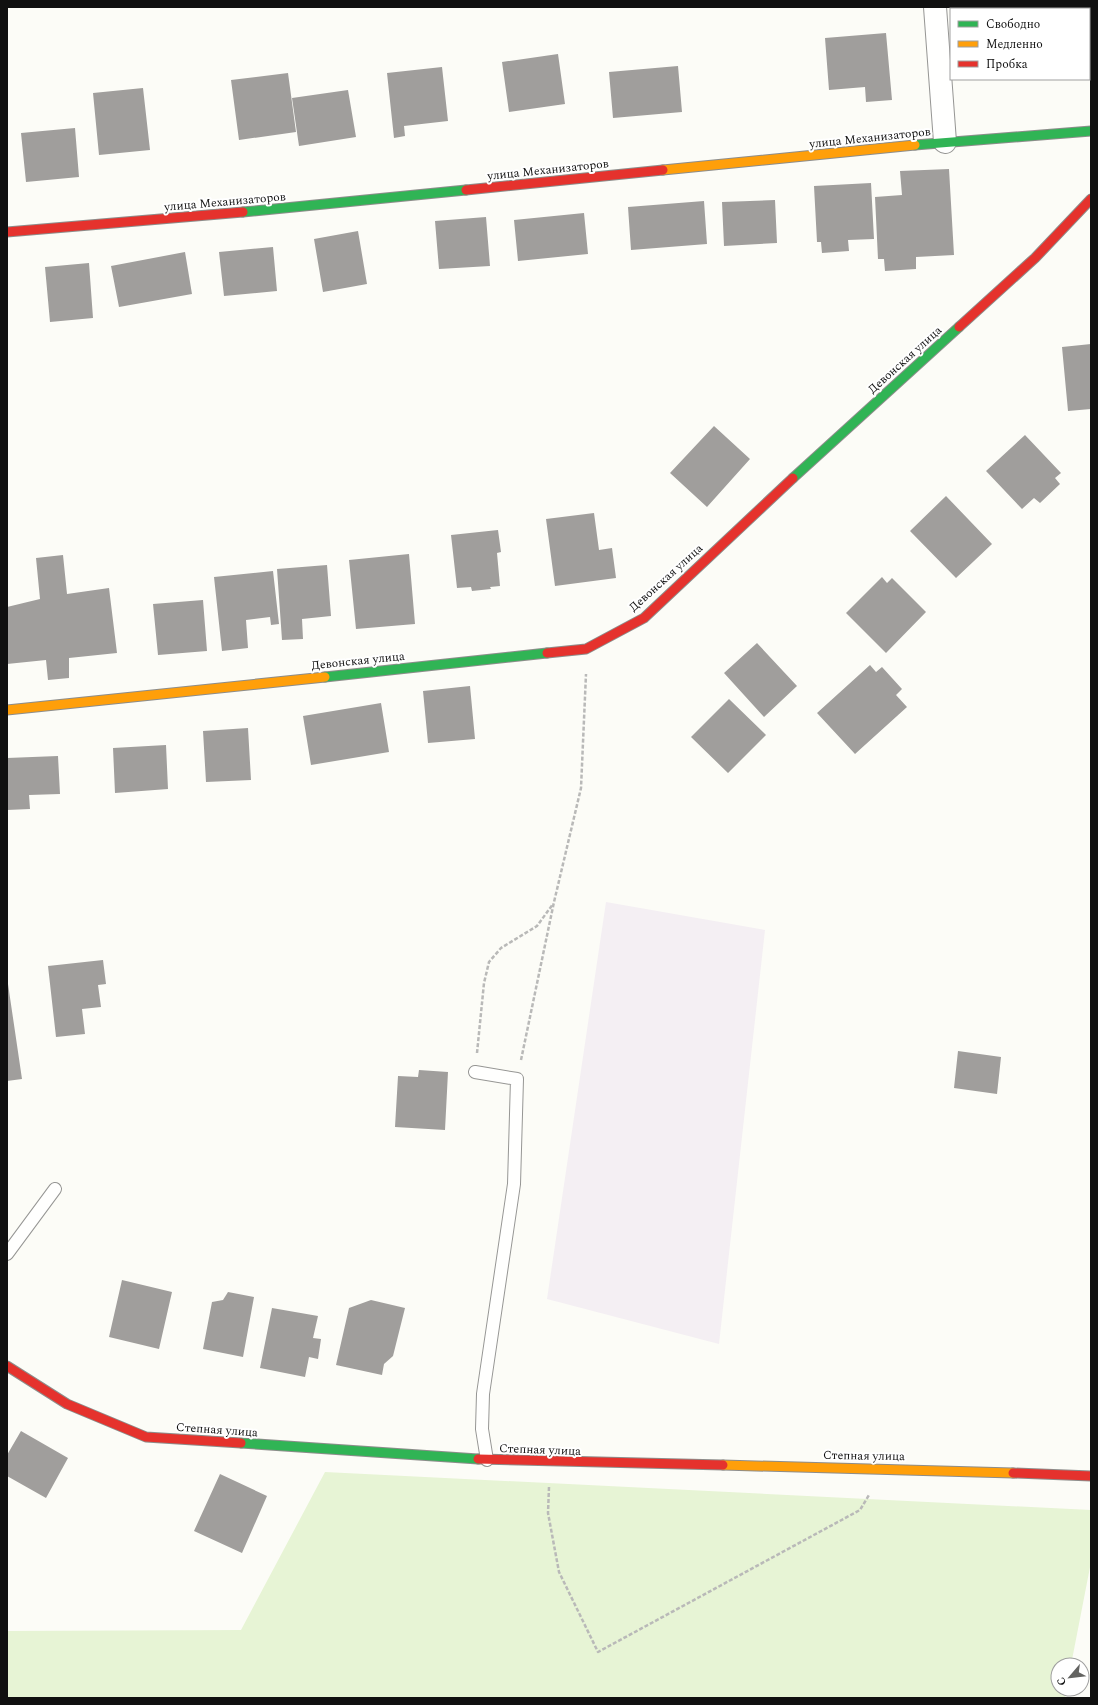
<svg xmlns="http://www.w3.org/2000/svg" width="1098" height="1705" font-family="Spectral,serif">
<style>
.industrial{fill:#f4eff3}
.green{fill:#e7f4d5}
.building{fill:#a09e9c}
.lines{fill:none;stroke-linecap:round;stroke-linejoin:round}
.lane-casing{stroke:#969694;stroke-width:14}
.street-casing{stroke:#969694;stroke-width:24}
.fast-casing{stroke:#8d8d8b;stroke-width:11}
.slow-casing{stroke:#8d8d8b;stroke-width:11}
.jam-casing{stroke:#8d8d8b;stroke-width:11}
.path{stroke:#b9b9b8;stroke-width:2.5;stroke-dasharray:4 2;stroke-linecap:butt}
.lane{stroke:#fffffe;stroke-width:12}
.street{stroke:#fffffe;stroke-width:22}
.fast{stroke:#30b455;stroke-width:9}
.slow{stroke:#ff9f0a;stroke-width:9}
.jam{stroke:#e5322d;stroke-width:9}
.labels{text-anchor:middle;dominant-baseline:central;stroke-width:4;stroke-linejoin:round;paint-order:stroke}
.street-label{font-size:12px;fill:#101010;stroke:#fff}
</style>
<rect width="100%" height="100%" fill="#fcfcf7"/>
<path class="industrial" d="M606 902 765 930 719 1344 547 1299Z"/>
<path class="green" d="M325 1472 1091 1510V1562L1071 1665H1058V1689H1067L1065 1698H7V1630L8 1631 241 1630Z"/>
<path class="building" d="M886 33 892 100 866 102 865 87 829 90 825 38Z
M558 54 565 104 509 112 502 62Z
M678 66 682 112 613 118 609 72Z
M442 67 448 121 404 126 405 136 394 138 387 73Z
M288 73 296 132 239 140 231 80Z
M143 88 150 150 99 155 93 93Z
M348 90 356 137 299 146 292 98Z
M75 128 79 177 26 182 21 133Z
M949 169 954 255 916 257V269L885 271 884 259H878L875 197 902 195 900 171Z
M871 183 874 239 848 240 849 251 822 253 821 242H817L814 186Z
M775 200 777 243 724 246 722 202Z
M704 201 707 244 631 250 628 207Z
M584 213 588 254 518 261 514 220Z
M486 217 490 266 439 269 435 221Z
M358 231 367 284 323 292 314 239Z
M273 247 277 291 224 296 219 252Z
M185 252 192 294 119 307 111 266Z
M89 263 93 318 50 322 45 267Z
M1091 344V409L1068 411 1062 347Z
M714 426 750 459 707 507 670 473Z
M1025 435 1061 473 1055 478 1060 484 1040 503 1034 498 1022 509 986 471Z
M946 496 992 544 956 578 910 531Z
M594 513 599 550 612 548 616 578 555 586 546 519Z
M498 530 501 552 497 553 500 586 490 587 491 589 472 591 471 587 457 588 451 535Z
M409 554 415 624 356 629 349 560Z
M63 555 67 594 109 588 117 653 69 658V678L48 680 46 660 7 664V607L40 599 36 558Z
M327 565 331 616 302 619 303 639 282 640 277 569Z
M273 571 279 624 271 625 270 617 246 620 248 648 222 651 214 577Z
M882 577 887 583 892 578 926 612 886 653 846 613Z
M203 600 207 651 158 655 153 604Z
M757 643 797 686 764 717 724 673Z
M870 665 876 672 882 667 902 689 896 695 907 707 855 754 817 713Z
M470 686 475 739 428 743 423 691Z
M729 699 766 735 728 773 691 737Z
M381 703 389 752 311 765 303 716Z
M248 728 251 780 206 782 203 731Z
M166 745 168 789 115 793 113 748Z
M58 756 60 794 29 795 30 809 7 810V758Z
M103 960 106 984 98 985 101 1007 82 1009 85 1034 56 1037 48 966Z
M8 984 22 1079 7 1081V985Z
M958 1051 1001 1057 997 1094 954 1088Z
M419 1070 448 1072 445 1130 395 1127 398 1076 418 1077Z
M122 1280 172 1292 159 1349 109 1337Z
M228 1292 254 1297 243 1357 203 1349 212 1302 223 1300Z
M371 1300 405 1308 393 1356 384 1364 382 1375 336 1365 349 1308Z
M272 1308 318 1316 313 1338 321 1339 318 1359 309 1357 305 1377 260 1368Z
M21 1431 68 1458 46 1498 7 1476V1455Z
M220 1474 267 1496 242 1553 194 1531Z"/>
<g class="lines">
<defs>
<path id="lane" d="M475 1072 517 1079 514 1184 483 1394 482 1429 487 1460
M7 1254 55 1189"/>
<path id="street" d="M935 7 945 142"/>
<path id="fast" d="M915 145 1091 131
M243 212 466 190
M793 478 959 327
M325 677 547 653
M241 1443 478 1459"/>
<path id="slow" d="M663 170 915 145
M7 710 325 677
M723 1465 1013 1473"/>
<path id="jam" d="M466 190 663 170
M7 232 243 212
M959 327 1035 258 1091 199
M547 653 586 649 644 618 793 478
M7 1366 67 1404 146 1437 241 1443
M478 1459 723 1465
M1013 1473 1091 1476"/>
</defs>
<use href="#lane" class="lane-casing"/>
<use href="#street" class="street-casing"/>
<use href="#fast" class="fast-casing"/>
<use href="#slow" class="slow-casing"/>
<use href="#jam" class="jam-casing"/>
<path class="path" d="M477 1053 484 983 489 962 501 948 537 926 553 904
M521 1060 554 902 581 788 586 674
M549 1487 548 1513 559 1572 598 1652 860 1510 869 1495"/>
<use href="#lane" class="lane"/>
<use href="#street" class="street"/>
<use href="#fast" class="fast"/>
<use href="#slow" class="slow"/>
<use href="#jam" class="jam"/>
</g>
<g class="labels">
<g class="street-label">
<text transform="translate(870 138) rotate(-6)">улица Механизаторов</text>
<text transform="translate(548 170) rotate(-6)">улица Механизаторов</text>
<text transform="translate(225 202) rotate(-5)">улица Механизаторов</text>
<text transform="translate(905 360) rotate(-42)">Девонская улица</text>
<text transform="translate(666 578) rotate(-42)">Девонская улица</text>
<text transform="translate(358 661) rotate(-6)">Девонская улица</text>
<text transform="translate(217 1430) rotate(4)">Степная улица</text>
<text transform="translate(540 1450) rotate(2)">Степная улица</text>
<text transform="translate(864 1456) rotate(1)">Степная улица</text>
</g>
</g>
<rect width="1098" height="1705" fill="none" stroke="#101010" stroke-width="16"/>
<rect x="950" y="8" width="140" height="72" fill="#ffffff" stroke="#9f9f9f"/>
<rect x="958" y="21" width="20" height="6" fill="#30b455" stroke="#9f9f9f"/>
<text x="986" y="28" font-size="12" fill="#101010">Свободно</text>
<rect x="958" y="41" width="20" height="6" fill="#ff9f0a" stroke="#9f9f9f"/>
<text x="986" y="48" font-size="12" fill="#101010">Медленно</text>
<rect x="958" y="61" width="20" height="6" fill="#e5322d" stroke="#9f9f9f"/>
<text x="986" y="68" font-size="12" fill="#101010">Пробка</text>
<g transform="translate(1070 1677) rotate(242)"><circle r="19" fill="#ffffff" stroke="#9f9f9f"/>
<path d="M0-3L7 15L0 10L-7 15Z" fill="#636361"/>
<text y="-6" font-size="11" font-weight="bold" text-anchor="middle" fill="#101010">С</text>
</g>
</svg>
